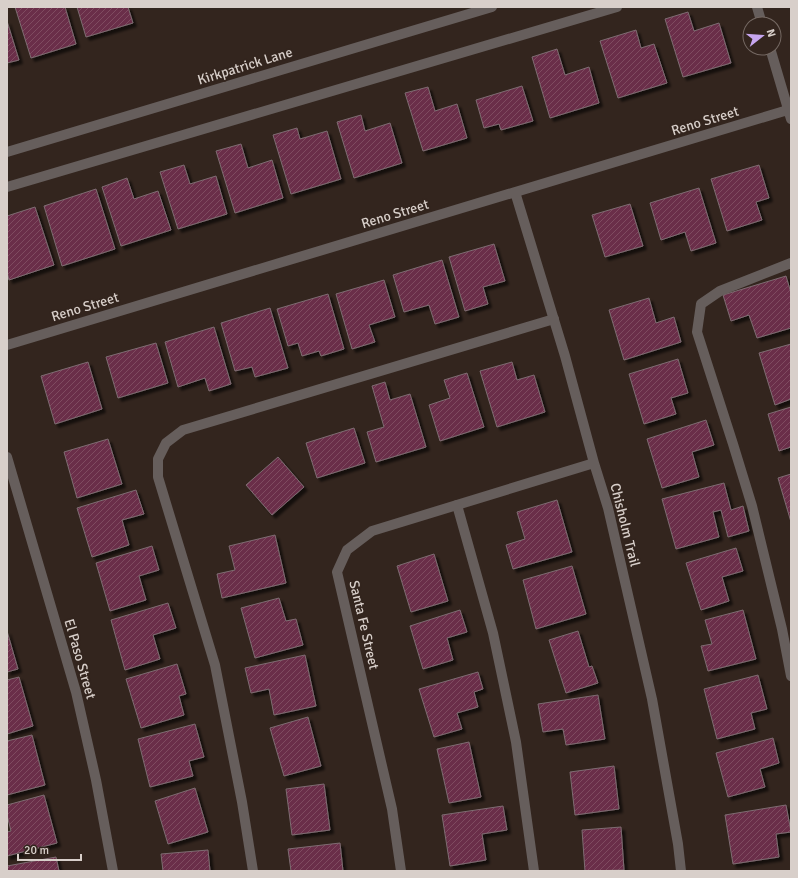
<svg xmlns="http://www.w3.org/2000/svg" width="798" height="878" font-family="Signika,sans-serif">
<style>
.building{fill:url(#building-hatch);stroke:#7e6c72;filter:url(#shadow)}
.lines{fill:none;stroke-linecap:round;stroke-linejoin:round}
.service{stroke:#665e5c;stroke-width:10}
.minor{stroke:#665e5c;stroke-width:10}
.tertiary{stroke:#665e5c;stroke-width:10}
.labels{text-anchor:middle;dominant-baseline:central;stroke-width:3.5;stroke-linejoin:round;paint-order:stroke}
.street-label{font-size:14px;fill:#d8cfca;stroke:#33251e}
</style>
<defs>
<pattern id="building-hatch" width="6" height="6" patternUnits="userSpaceOnUse"><rect width="6" height="6" fill="#6a2f48"/><path d="M-1 1l2-2M0 6l6-6M5 7l2-2" fill="none" stroke="#7f4c61"/></pattern>
<filter id="shadow"><feDropShadow dx="3.5" dy="3.5" stdDeviation="1" flood-color="#0009"/></filter>
</defs>
<rect width="100%" height="100%" fill="#33251e"/>
<path class="building" d="M15 7H65L76 44 31 58Z
M77 7H128L133 23 86 37Z
M688 12 694 31 719 23 731 63 683 77 665 19Z
M7 21 19 60 7 63Z
M636 30 641 48 654 44 667 83 618 98 600 41Z
M557 49 565 75 589 67 599 103 550 118 532 57Z
M522 86 533 121 501 130 499 124 484 128 476 100Z
M428 87 435 111 457 104 467 138 423 151 405 93Z
M361 115 365 131 390 123 402 163 354 178 337 122Z
M297 128 300 139 327 131 341 179 291 194 273 135Z
M241 144 248 168 272 160 283 198 235 213 216 151Z
M184 165 190 184 216 176 227 214 178 229 160 172Z
M759 165 769 198 756 202 762 220 727 231 711 179Z
M127 178 134 199 158 191 171 230 121 246 102 187Z
M699 188 716 243 691 251 685 232 661 240 650 203Z
M96 189 115 249 62 266 44 206Z
M630 204 643 246 605 257 592 215Z
M35 207 54 265 9 280 7 272V216Z
M494 244 505 281 483 287 488 304 465 311 449 257Z
M442 260 459 317 435 324 429 305 404 312 393 275Z
M786 276 791 293V328L757 338 749 315 731 321 723 295Z
M384 280 395 317 369 325 375 342 352 349 336 294Z
M328 294 344 349 321 356 319 351 302 356 298 343 288 346 277 309Z
M649 298 656 323 674 317 681 342 624 360 609 310Z
M270 308 288 368 255 377 252 367 235 371 221 323Z
M214 327 231 384 209 391 205 378 178 387 165 342Z
M156 343 168 383 118 398 106 357Z
M791 344V399L775 405 759 353Z
M678 359 688 393 671 398 676 414 644 424 629 374Z
M88 362 102 409 55 424 41 376Z
M512 362 517 380 534 375 545 412 497 427 480 371Z
M467 373 484 427 440 441 429 405 450 398 444 380Z
M385 382 390 400 410 394 426 447 376 462 367 432 384 427 372 386Z
M791 407V447L779 451 768 414Z
M706 420 714 445 692 452 699 477 662 488 647 439Z
M354 428 365 463 317 478 306 443Z
M108 439 122 484 77 498 64 452Z
M278 457 304 487 272 515 246 485Z
M791 474V522L778 478Z
M724 483 731 510 743 506 749 531 728 537 721 510 713 512 719 537 676 549 662 499Z
M136 490 144 514 122 520 129 545 92 557 77 508Z
M557 500 572 552 513 569 506 545 525 539 517 512Z
M275 535 286 583 222 598 217 574 235 570 229 546Z
M152 546 159 570 139 576 146 600 110 611 96 563Z
M736 548 743 571 722 577 729 601 701 610 686 563Z
M434 554 448 601 411 612 397 566Z
M572 566 586 614 536 629 523 580Z
M279 598 286 621 296 619 303 645 255 658 241 608Z
M168 603 176 628 153 635 160 659 125 670 111 620Z
M460 610 467 632 447 638 453 660 423 669 410 626Z
M743 610 756 659 708 671 701 646 712 644 705 620Z
M7 631 18 669 7 672Z
M578 631 589 667 592 666 598 683 566 693 549 640Z
M305 655 316 706 274 715 269 689 251 693 245 668Z
M177 664 186 694 179 696 184 715 141 728 126 679Z
M478 672 483 689 474 692 478 707 457 713 462 729 434 737 419 689Z
M758 675 767 709 751 713 755 729 717 739 704 689Z
M19 677 33 726 7 734V680Z
M598 695 605 739 566 745 563 729 543 732 538 704Z
M308 717 321 766 284 776 270 728Z
M195 724 204 757 189 761 193 776 150 787 138 739Z
M32 735 45 785 7 795V741Z
M773 738 779 763 760 769 765 787 728 797 716 753Z
M469 742 481 797 449 803 437 749Z
M614 766 619 809 575 815 570 772Z
M324 784 330 830 292 835 286 789Z
M195 788 208 832 168 844 155 801Z
M44 795 57 843 7 856V832L11 831 7 815V805Z
M786 805 791 832 776 834 779 857 733 864 725 815Z
M503 806 507 830 482 834 486 860 450 866 442 815Z
M621 827 624 870 585 871 582 830Z
M340 843 343 871H291L288 849Z
M208 850 210 871H163L161 854Z
M56 857 59 871H7V866Z"/>
<g class="lines">
<path class="service" d="M7 187 617 7
M791 263 720 291 701 304 697 332 733 444 752 506 782 629 791 676
M457 505 493 633 516 742 534 871
M253 871 242 802 215 665 158 477V459L166 443 183 430 554 319"/>
<path class="minor" d="M757 7 762 24
M770 48 791 119
M515 192 565 356 594 463 608 508 652 699 678 844 681 871
M7 345 791 109
M7 457 76 692 96 780 113 871
M401 871 392 809 337 572 347 550 372 531 594 463"/>
<path class="tertiary" d="M7 152 492 7"/>
</g>
<g class="labels">
<g class="street-label">
<text transform="translate(245 66) rotate(-17)">Kirkpatrick Lane</text>
<text transform="translate(705 121) rotate(-17)">Reno Street</text>
<text transform="translate(395 214) rotate(-17)">Reno Street</text>
<text transform="translate(85 307) rotate(-17)">Reno Street</text>
<text transform="translate(625 525) rotate(76)">Chisholm Trail</text>
<text transform="translate(364 625) rotate(77)">Santa Fe Street</text>
<text transform="translate(80 659) rotate(74)">El Paso Street</text>
</g>
</g>
<rect width="798" height="878" fill="none" stroke="#d8cfca" stroke-width="16"/>
<g transform="translate(762 36) rotate(73)"><circle r="19" fill="#33251e" stroke="#756963"/>
<path d="M0-3L7 15L0 10L-7 15Z" fill="#c7a6ef"/>
<text y="-6" font-size="11" font-weight="bold" text-anchor="middle" fill="#d8cfca">N</text>
</g>
<path d="M18 854v6h63v-6" fill="none" stroke="#d8cfca" stroke-width="2"/>
<text x="24" y="854" font-size="12" fill="#d8cfca" stroke="#33251e" stroke-width="3" paint-order="stroke">20 m</text>
</svg>
